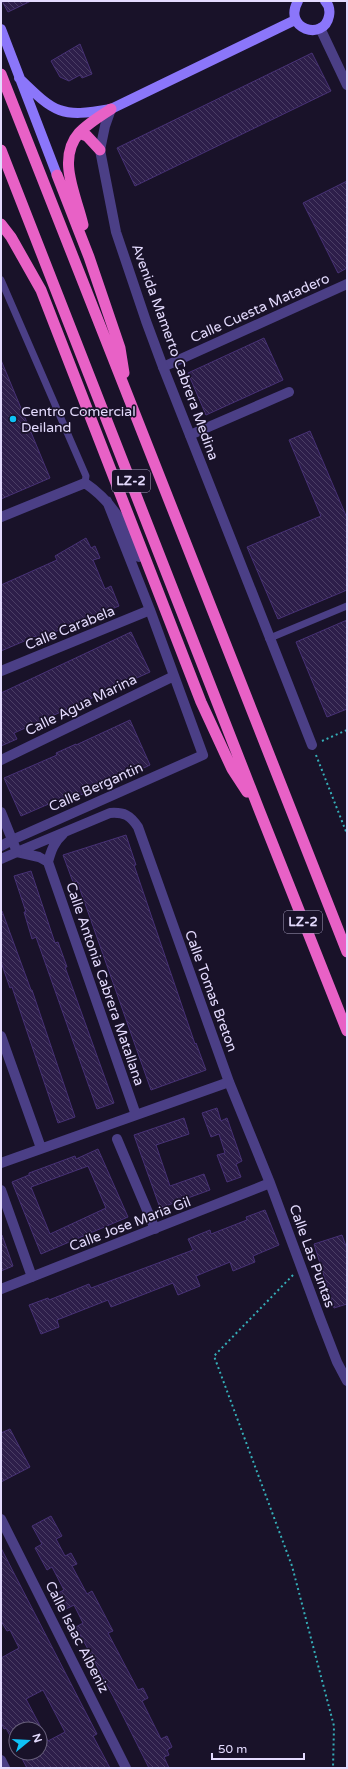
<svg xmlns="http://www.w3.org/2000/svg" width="348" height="1769" font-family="'Varela Round',sans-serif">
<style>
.building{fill:url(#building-back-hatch);stroke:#473175;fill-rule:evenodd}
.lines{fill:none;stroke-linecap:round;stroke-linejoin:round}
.path{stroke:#35aeb8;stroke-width:2;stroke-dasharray:2 3;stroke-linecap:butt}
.service{stroke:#4b3f86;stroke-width:7}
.minor{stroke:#4b3f86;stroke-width:10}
.tertiary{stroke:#4b3f86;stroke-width:10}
.secondary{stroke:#8b76fa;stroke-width:10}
.trunk{stroke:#e861c6;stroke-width:11}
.poi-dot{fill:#0fc1f6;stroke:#191229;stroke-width:1.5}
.labels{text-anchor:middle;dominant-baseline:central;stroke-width:3.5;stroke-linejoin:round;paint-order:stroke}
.shield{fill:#191229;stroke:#a79fbe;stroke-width:1}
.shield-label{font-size:13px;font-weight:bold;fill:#e4dbfe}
.street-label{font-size:14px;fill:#e4dbfe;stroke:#191229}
.poi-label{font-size:14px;fill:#e4dbfe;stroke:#191229;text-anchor:start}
</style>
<defs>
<pattern id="building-back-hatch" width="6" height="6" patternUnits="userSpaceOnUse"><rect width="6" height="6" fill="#2d1e4a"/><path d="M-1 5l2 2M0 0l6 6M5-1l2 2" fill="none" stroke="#4b3e65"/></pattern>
</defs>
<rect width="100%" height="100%" fill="#191229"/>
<path class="building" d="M2 1H31L8 12Z
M80 44 92 74 82 78 80 75 69 81 60 77 51 61Z
M312 53 331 91 135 186 117 148Z
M347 181V268L338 273 303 203Z
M264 338 283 380 206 415 188 373Z
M1 360 50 478 1 499Z
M310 431 347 518V590L278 619 247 547 321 516 289 440Z
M86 538 91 548 95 546 100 558 93 560 105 589 111 586 119 606 37 639 36 636 1 651V585L57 560 55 556Z
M347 620V709L327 717 296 642Z
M131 632 150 672 14 733 17 739 1 746V693Z
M130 720 150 765 129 775 127 770 94 785 96 788 76 797 74 793 21 816 4 778 57 755 56 753 76 744V745Z
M126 835 136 865H134L195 1044 196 1043 206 1070 151 1090 77 881 73 882 63 855Z
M31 871 55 943 58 942 67 967H65L114 1103 97 1109 36 937 32 939 24 912H26L14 876Z
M1 911H2L31 990H32L75 1117 58 1123 12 987 10 988 1 962Z
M217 1108 221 1121 227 1118 242 1161 236 1164 241 1177 227 1182 217 1155 225 1153 219 1134 211 1137 202 1113Z
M184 1118 189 1134 156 1145 170 1186 204 1174 210 1190 160 1208 134 1135Z
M98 1149 128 1217 41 1254 12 1182 29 1175V1173L75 1156 76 1159ZM88 1166 106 1208 50 1234 31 1187Z
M265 1210 279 1245 253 1256 255 1262 233 1271 230 1262 196 1276 200 1286 178 1295 173 1283 111 1307 108 1300 57 1320 59 1327 41 1334 29 1305 48 1298 49 1300 89 1284 91 1288 193 1250 188 1239 210 1230 211 1234 247 1220 246 1217Z
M2 1235 13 1266 1 1271V1236Z
M342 1235 347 1249V1304L334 1308 314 1244Z
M10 1429 30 1467 1 1482V1433Z
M51 1516 62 1536 56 1539 65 1556 71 1553 77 1564 72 1566 87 1594 92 1591 113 1631 108 1633 138 1690 143 1688 148 1698 142 1701 161 1739 167 1736 172 1747 167 1750 169 1755 164 1757 169 1768H149L113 1696 76 1627 83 1623 74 1605 66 1609 58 1593 64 1590 52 1567 47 1570 35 1548 42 1544 32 1526Z
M1 1548 85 1711 97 1734 93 1736 110 1768H27L19 1753H40V1729H16V1747L6 1728 4 1729 1 1722V1658L19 1648 10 1630 7 1631 1 1621ZM43 1690 65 1732 48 1741 26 1699Z"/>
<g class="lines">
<path class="path" d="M322 741 347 730
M316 755 347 834
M293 1275 214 1356 292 1566 334 1726 333 1768"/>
<path class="service" d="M1 280 86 476 85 483
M270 638 347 606"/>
<path class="minor" d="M320 28 347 85
M163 367 347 284
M190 435 289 392
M1 517 85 483C112 501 127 528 139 557
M270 638 312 745
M1 671 150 610
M1 760 174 676
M12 840 203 755 150 610 107 501
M17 852 110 813C124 812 130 815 138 827L229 1082 270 1183 320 1318 337 1362 347 1381
M17 852 39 857 48 862
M48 862 136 1115
M48 862C51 851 54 842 63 834
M1 1036 41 1148
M117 1139 155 1229
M1 1163 229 1082
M1 1190 32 1277
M1 1289 270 1183
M1 1519 126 1768
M1 1760 5 1768"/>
<path class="tertiary" d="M111 109 105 126 100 150 116 232 146 321 163 367 270 638
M1 812 17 852 1 859
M1 846 12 840"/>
<path class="secondary" d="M298 1C282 29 324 42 329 16 330 11 329 5 325 1
M1 29 57 175
M19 78C55 113 60 118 111 109L295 20"/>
<path class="trunk" d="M1 74 347 952
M79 133 87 136 100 150
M1 150 260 812 347 1031
M57 175 89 257 120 348 124 373
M1 224 11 237 41 290 201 702 232 769 247 792
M83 225C77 197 56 159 79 133 87 124 100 116 111 109"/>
</g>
<circle class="poi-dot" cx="13" cy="419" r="4"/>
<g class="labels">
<g class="shield">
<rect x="112" y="470" width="38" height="22" rx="3"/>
<rect x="284" y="911" width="38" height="22" rx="3"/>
</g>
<g class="shield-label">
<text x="131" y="481">LZ-2</text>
<text x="303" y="922">LZ-2</text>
</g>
<g class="street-label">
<text transform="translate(260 308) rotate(-24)">Calle Cuesta Matadero</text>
<text transform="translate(175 352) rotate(70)">Avenida Mamerto Cabrera Medina</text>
<text transform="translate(70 628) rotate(-22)">Calle Carabela</text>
<text transform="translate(81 705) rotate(-26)">Calle Agua Marina</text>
<text transform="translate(96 787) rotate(-24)">Calle Bergantin</text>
<text transform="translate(105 984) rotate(71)">Calle Antonia Cabrera Matallana</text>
<text transform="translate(211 991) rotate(70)">Calle Tomas Breton</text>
<text transform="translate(130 1224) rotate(-21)">Calle Jose Maria Gil</text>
<text transform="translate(312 1256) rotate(70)">Calle Las Puntas</text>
<text transform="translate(77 1637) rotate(63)">Calle Isaac Albeniz</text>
</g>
<g class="poi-label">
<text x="21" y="411">Centro Comercial<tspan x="21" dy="16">Deiland</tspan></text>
</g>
</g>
<rect width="348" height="1769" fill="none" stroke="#e4dbfe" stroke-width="4"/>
<g transform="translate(28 1741) rotate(72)"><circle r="19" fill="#191229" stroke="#6a627e"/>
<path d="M0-3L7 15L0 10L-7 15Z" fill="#0fc1f6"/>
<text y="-6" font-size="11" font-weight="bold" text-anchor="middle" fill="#e4dbfe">N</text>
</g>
<path d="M212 1753v6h92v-6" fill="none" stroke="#e4dbfe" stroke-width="2"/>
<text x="218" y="1753" font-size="12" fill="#e4dbfe" stroke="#191229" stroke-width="3" paint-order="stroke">50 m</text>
</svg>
